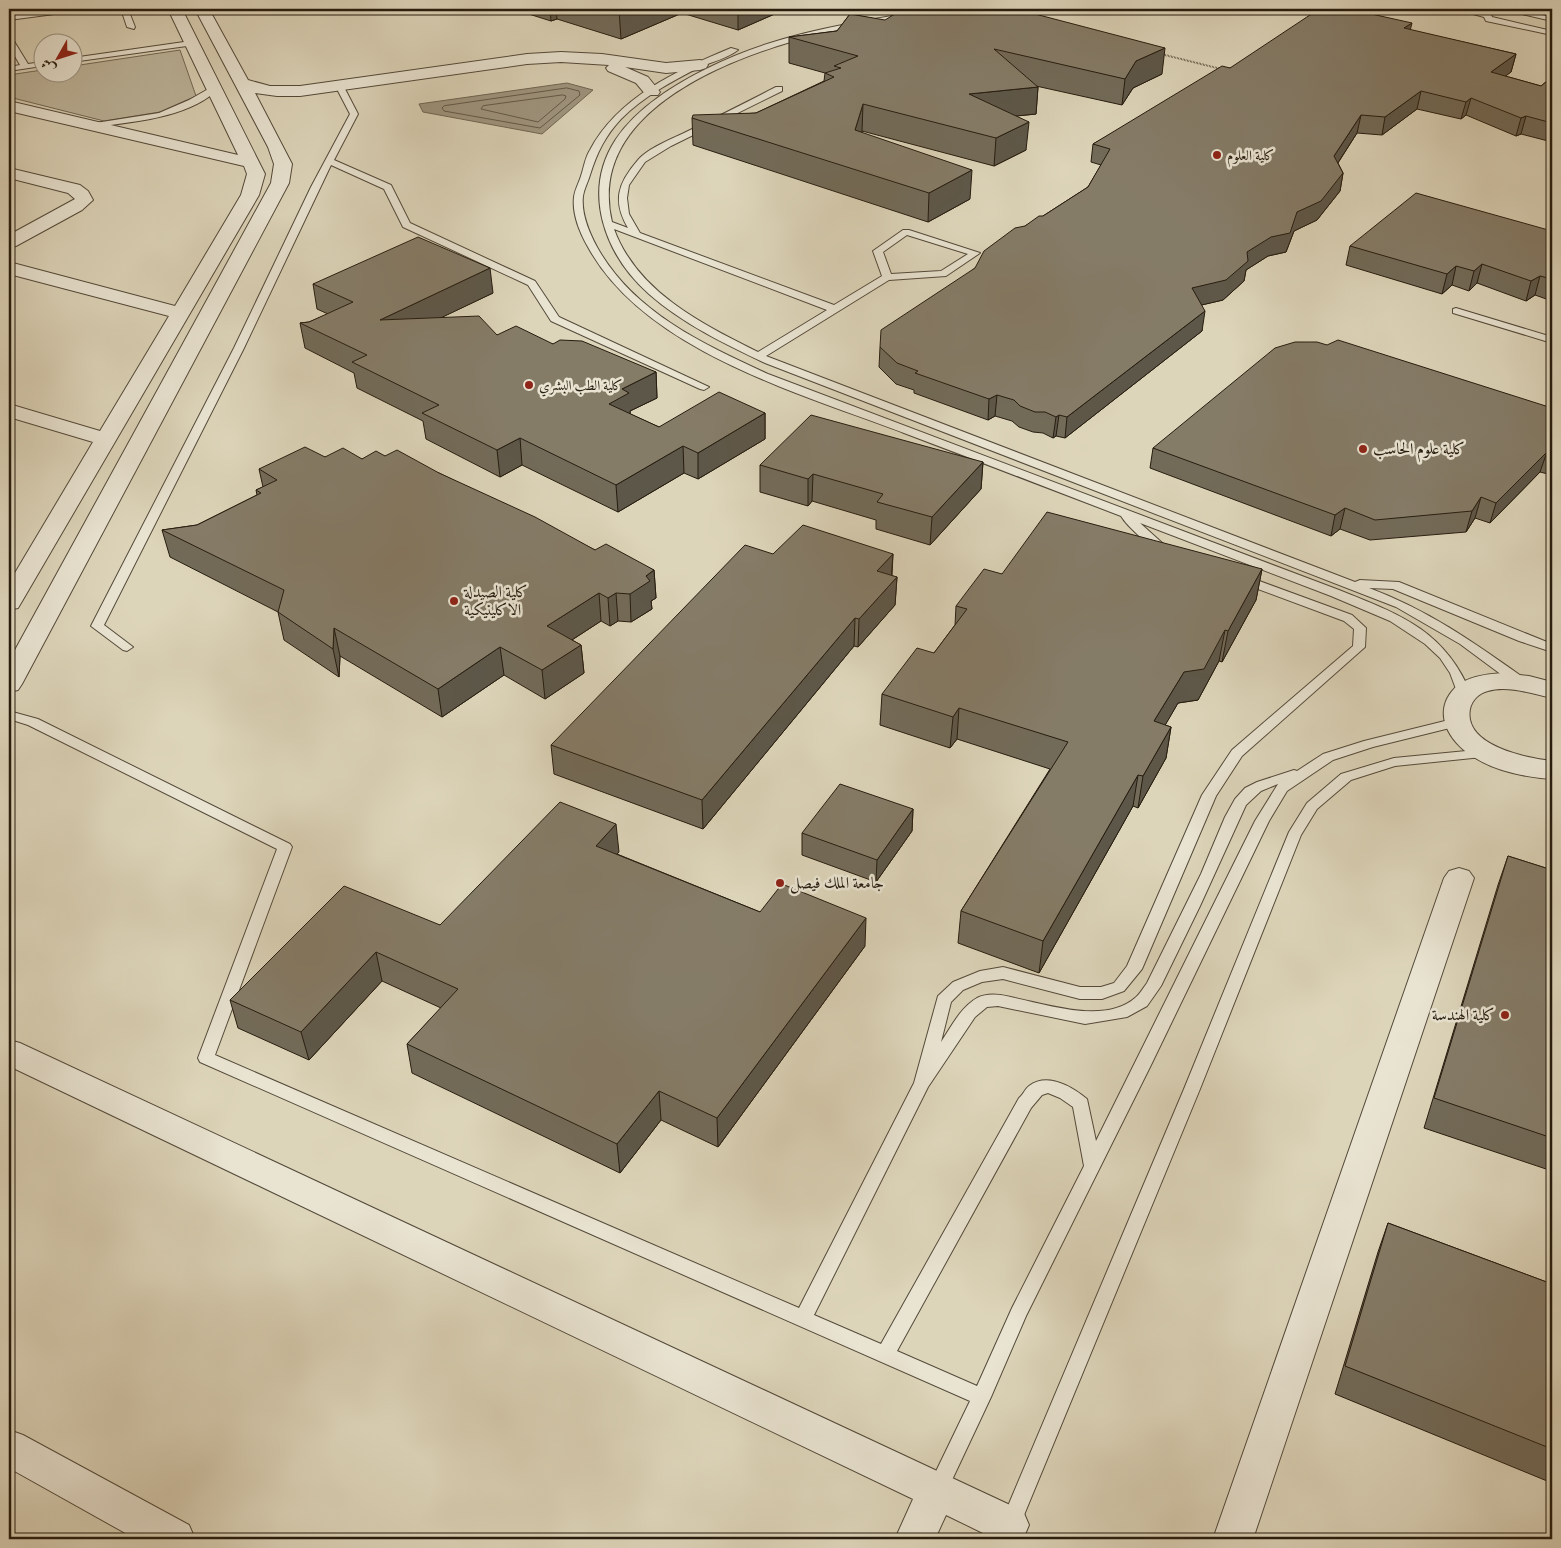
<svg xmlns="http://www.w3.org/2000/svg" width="1561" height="1548" font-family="'IM FELL Double Pica',Amiri,serif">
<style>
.green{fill:#beb69d;stroke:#726956}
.water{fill:#9f9680;stroke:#6f6553}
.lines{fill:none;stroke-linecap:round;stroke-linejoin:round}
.shore{stroke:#625948;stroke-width:1}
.lane-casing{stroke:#544a3a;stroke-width:2}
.street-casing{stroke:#544a3a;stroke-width:2}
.path{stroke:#261c0f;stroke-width:2;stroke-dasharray:0.5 1;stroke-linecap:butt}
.lane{fill:#e9e4d2;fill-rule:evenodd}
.street{fill:#e9e4d2;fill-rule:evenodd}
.wall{fill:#726b59;stroke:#261c0f}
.shaded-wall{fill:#5d5749;stroke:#261c0f}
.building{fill:#857c68;stroke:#261c0f}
.poi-dot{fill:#8f2418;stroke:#e9e4d2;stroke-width:2}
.labels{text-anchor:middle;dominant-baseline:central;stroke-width:5;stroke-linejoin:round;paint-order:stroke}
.far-poi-label{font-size:14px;fill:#261c0f;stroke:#e9e4d2;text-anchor:start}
.poi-label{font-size:16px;fill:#261c0f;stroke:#e9e4d2;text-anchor:start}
</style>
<rect width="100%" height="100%" fill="#ddd5ba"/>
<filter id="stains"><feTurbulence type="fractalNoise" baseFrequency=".004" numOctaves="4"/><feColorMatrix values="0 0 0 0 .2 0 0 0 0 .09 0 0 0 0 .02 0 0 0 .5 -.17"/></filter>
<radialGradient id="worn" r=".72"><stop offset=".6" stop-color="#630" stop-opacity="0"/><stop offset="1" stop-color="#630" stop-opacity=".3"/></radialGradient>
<path class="green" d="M180 50 196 96 160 112 104 121 9 97V75L42 70V72H72L73 66Z"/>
<path class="water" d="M567 83 593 90 542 134 423 112 419 104Z"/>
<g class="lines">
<path class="shore" d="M567 88 579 91 580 95 540 128 444 111 442 108 444 106Z
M563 95 566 96 565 99 538 122 481 109 483 106Z"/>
<defs>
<path id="lane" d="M62 9H81L77 11 9 20V16Z
M121 9H128L135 27 134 29 127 27Z
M949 9H975L971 11 937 14 933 12Z
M1455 9H1468L1485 12 1489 9H1496L1491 15 1492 17 1552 31V35L1486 21 1484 17Z
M1500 9H1513L1552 17V21Z
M904 14H907V18C878 24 849 27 820 34 736 55 585 109 612 222L628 228C612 201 618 183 638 160 647 149 671 139 684 133 715 118 745 103 776 87H782V91L671 146 645 162 629 185 627 198 629 214 640 233 834 305 882 276 873 251 903 230H909L980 253 946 276 889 280 766 356 1355 582 1360 580 1399 582 1552 644V652L1519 641 1393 589 1369 588C1428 610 1473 642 1524 678L1525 681 1524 684H1514L1460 644 1396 607 765 363C725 344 683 324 649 294 605 255 581 192 616 139 638 107 674 85 708 68 769 37 837 25 904 14ZM614 229 827 310 758 352C702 324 637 292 614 229ZM907 235 968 254 941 271 891 274 883 252Z
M9 38H12L28 64 42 62V66L9 71V67L20 65 9 46Z
M191 41 195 43 194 45 72 62V58Z
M731 48 738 50C728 58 712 62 700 67 672 81 643 97 621 119 605 136 597 153 590 175 588 182 584 189 583 196 581 214 589 232 597 247 633 312 703 344 768 374L1339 590C1399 614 1445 630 1471 694L1469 697H1459L1450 673 1440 658 1425 644 1390 621 1331 596 1140 523 1170 550 1168 553C1157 555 1126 525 1121 516 1048 488 976 460 904 433 800 393 645 351 588 247 580 233 572 214 574 197 575 189 579 183 581 176 584 167 585 158 590 150 618 97 678 70 731 48Z
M210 88 217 90C187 119 128 122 89 128L85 126 89 124 159 113 189 100Z
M339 89H345L358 114 334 160 391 185 410 223 535 281 559 317 709 387 704 390 700 389 551 321 528 285 403 227 384 189 331 165 244 348 104 625 133 647 127 651 123 650 91 626 234 348 311 187 350 114 338 91Z
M1456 308 1552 337V343L1453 313V309Z
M1243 575 1352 615 1366 628 1365 647 1242 756 1216 796 1142 969 1124 991 1102 999H1080L1003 979 982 982 963 990 951 1002 941 1042C951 1027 961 1007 977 998 989 992 1003 995 1015 998 1049 1005 1105 1024 1135 998 1140 994 1143 988 1147 983L1201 874 1225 817 1235 799 1245 788 1257 782 1294 770 1297 771 1323 754 1364 741 1457 718 1464 722 1462 725 1373 747 1333 760 1287 791 1269 821 1151 1065 1026 1316 991 1397 944 1497 937 1499 930 1497 927 1490 970 1401 200 1062 198 1058 277 849 28 725 9 719V711L38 719 290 844 292 847 215 1055 799 1308 914 1083 938 996 953 982 980 971 1003 967 1080 987H1101L1114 983 1127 966 1202 795 1232 750 1353 646 1354 629 1344 621 1239 582 1237 579ZM1278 784 1255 821 1096 1141 1087 1099C1072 1087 1048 1072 1029 1086 1025 1089 1023 1095 1019 1098L881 1344 814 1315 928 1087 975 1017 987 1007 998 1006 1085 1024 1127 1017 1147 1006 1161 986 1200 906 1246 805 1261 791ZM1048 1093 1060 1098 1073 1107 1084 1166 1012 1308 977 1386 897 1351 1031 1108 1042 1095Z
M1487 749 1492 750 1494 753 1492 756 1395 766 1351 780 1317 809 1301 835 1200 1089 1017 1532 1010 1535 1003 1532 1000 1525 1184 1089 1289 832 1307 803 1341 774 1394 758Z"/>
<path id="street" d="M168 9H182L265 174 259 195 21 603 18 608 9 610V583L93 442 9 417V404L100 431 169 316 9 274V262L175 306 241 195 247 174 244 166 9 111V101L238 155Z
M195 9H209L248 80 270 86H300L527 54 561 52 602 54 666 63 700 60 706 62 708 65 706 68 700 70 666 73 625 67 648 77 660 92 658 95H646L636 83 608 71 606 68 609 65 561 62 527 64 300 96H277L255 93 292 164 289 183 22 684 18 690 9 692V661L271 183 274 164 268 147Z
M9 168 80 185 88 191 93 200 82 210 16 246 9 248V235L75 199 68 193 9 178Z
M1503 673 1529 676 1552 682V698C1533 694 1508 685 1488 691 1479 693 1472 700 1470 709 1463 746 1527 758 1552 761V779C1523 777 1489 770 1465 751 1443 733 1434 706 1458 685 1470 676 1488 674 1503 673Z
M1459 868 1469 871 1474 878 1253 1539H1213L1444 878 1449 871Z
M9 1040 20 1043 1023 1511 1029 1525 1023 1539H983L985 1534 946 1515 935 1539H895L913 1499 9 1066Z
M9 1430 23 1435 189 1525 195 1539H136L9 1468Z"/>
</defs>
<use href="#lane" class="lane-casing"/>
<use href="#street" class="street-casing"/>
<path class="path" d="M1161 54 1221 69"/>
<use href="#lane" class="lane"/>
<use href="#street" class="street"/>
</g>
<path class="wall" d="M516 9H786L738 30 682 13 621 39 557 19 551 21 516 10Z
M850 14 1162 74 1133 88 1122 105 1036 86 1038 87 1036 114 1016 116 1026 150 994 166 862 131V133L970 199 928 222 693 145 692 118 756 113 824 81 825 73 789 63V37L837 31Z
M1410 30 1516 54 1511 72 1505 76 1541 86 1552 77V142L1521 134 1516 136 1466 115 1461 119 1417 109 1382 135 1357 133 1338 163 1343 173 1340 191 1317 220 1294 231 1286 252 1268 256 1246 270 1244 281 1223 300 1201 305 1202 331 1065 438 1056 436 1053 438 1043 433 1033 432 1019 427 1012 421 995 416 988 420 914 393V390L896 384 879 367 880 347 975 268 1025 226 1043 216 1088 187 1101 165 1091 162 1093 144 1230 68Z
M1552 231V301L1535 295 1526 301 1477 283 1469 291 1452 285 1442 294 1346 265 1350 246Z
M313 284 493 293 442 317 497 335 553 344 656 372 657 398 630 411V414L659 427 765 413V439L698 479 684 473 618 512 522 465 500 477 426 439 423 421 357 388 354 373 305 348 300 323 309 322 328 314 317 309Z
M1552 408V469L1548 474 1540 472 1490 523 1475 518 1466 532 1370 540 1340 529 1331 536 1150 468 1153 448Z
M385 456 439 473 595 550 654 570 656 598 651 601 652 609 631 622 618 621 610 626 601 621 572 640 581 645 584 673 545 699 504 675 442 717 340 656 339 677 284 640 278 612 170 557 162 530 197 525 257 495 256 490 263 487 259 469 325 457 362 459Z
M983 462 981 489 930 545 876 529V520L812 501 808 506 760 492V465Z
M773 554H893L892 576 897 577 895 605 858 647 854 646 703 829 554 774 551 745Z
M1262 569 1256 600 1222 662 1219 661 1198 700 1178 703 1165 725 1171 727 1166 758 1138 808 1133 806 1039 973 958 943 961 911 1050 769 957 739 950 748 880 725 882 694 934 653 955 625 956 606 1002 574Z
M913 809 912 831 876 882 802 855V833Z
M619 852 617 854 760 912 865 946 718 1147 661 1120 620 1173 412 1073 407 1044 441 1008 382 981 309 1060 238 1028 230 1000 440 925Z
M1508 856 1552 870V1171L1424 1128 1498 885Z
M1388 1223 1552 1284V1483L1335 1394 1378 1252Z"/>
<path class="shaded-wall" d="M550 9H556L557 19 551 21Z
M623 9H682V13L621 39 619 10Z
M738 9H786L738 30Z
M1412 23 1408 39 1404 28Z
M1165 48 1162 74 1133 88 1122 105 1125 79 1136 61Z
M1516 54 1511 72 1487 90 1491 72Z
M1038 87 1036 114 967 121 969 94Z
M1421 91 1417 109 1382 135 1385 117Z
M1471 98 1466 115 1461 119 1466 102Z
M863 104 862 131 854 158 855 130Z
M1361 115 1357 133 1330 175 1334 156Z
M1526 116 1521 134 1516 136 1521 118Z
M1029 122 1026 150 994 166 996 138Z
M972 170 970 199 928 222 929 193Z
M1343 173 1340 191 1317 220 1294 231 1286 252 1268 256 1246 270 1244 281 1223 300 1189 308 1192 288 1297 212Z
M1482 264 1477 283 1469 291 1474 271Z
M1456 266 1452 285 1442 294 1447 274Z
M490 268 493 293 384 345 380 320Z
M1540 276 1535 295 1526 301 1531 281Z
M1205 311 1202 331 1065 438 1067 417Z
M656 372 657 398 630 411 631 419 609 404 622 389Z
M997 395 995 416 988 420 989 399Z
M765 413V439L698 479V453Z
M1059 415 1056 436 1053 438 1056 417Z
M520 438 522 465 500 477 497 450Z
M683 446 684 473 618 512 616 485Z
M1547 452 1540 472 1490 523 1496 503Z
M1552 459V469L1548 474Z
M983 462 981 489 930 545 932 517Z
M813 474 812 501 808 506V479Z
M1481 497 1475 518 1466 532 1472 511Z
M1345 508 1340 529 1331 536 1335 515Z
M893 554 891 581 877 571Z
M1262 569 1256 600 1222 662 1228 631Z
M654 570 656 598 651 601 652 609 631 622 630 594 646 576Z
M897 577 895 605 858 647 859 619Z
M599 593 601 621 550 654 547 626Z
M616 593 618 621 610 626 608 598Z
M855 618 854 646 703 829 702 800Z
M334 628 340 656 339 677 333 649Z
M1225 630 1219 661 1198 700 1178 703 1149 753 1154 721 1184 672Z
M581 645 584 673 545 699 542 670Z
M500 647 504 675 442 717 438 689Z
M959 708 957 739 950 748 953 717Z
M1171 727 1166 758 1138 808 1143 776Z
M1138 775 1133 806 1039 973 1043 941Z
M913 809 912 831 876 882 877 860Z
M616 824 619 852 599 874 596 846Z
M866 918 865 946 718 1147 717 1118Z
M376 952 382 981 309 1060 301 1032Z
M659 1091 661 1120 620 1173 617 1144Z"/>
<path class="building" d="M614 9H623L619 10Z
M903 9H948L960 12 992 10 1001 13 1011 9H1016L1165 48 1136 61 1125 79 994 49 1038 87 969 94 1029 122 996 138 863 104 855 130 972 170 929 193 692 118 693 115 756 113 834 77 825 73 841 68 834 66 858 56 789 37 837 31 850 14 885 20Z
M1319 9H1349L1412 23 1404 28 1516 54 1491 72 1541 86 1552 77V123L1526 116 1521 118 1471 98 1466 102 1421 91 1385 117 1361 115 1334 156 1343 173 1321 201 1297 212 1290 233 1271 237 1247 252 1248 261 1226 280 1192 288 1205 311 1067 417 1059 415 1056 417 1045 412H1035L1020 406 1014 400 997 395 989 399 915 373 918 371 897 363 880 347 881 330 975 268 984 251 1015 228 1025 226 1039 216H1043L1088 187 1110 149 1093 144 1222 66 1230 68Z
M1416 193 1552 231V279L1540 276 1531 281 1482 264 1474 271 1456 266 1447 274 1350 246Z
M418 237 490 268 380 320 479 316 497 335 516 326 553 344 560 340 582 341 656 372 622 389 629 393 609 404 659 427 719 392 765 413 698 453 683 446 616 485 520 438 497 450 422 413 439 405 352 362 367 355 300 323 309 322 353 302 313 284Z
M1338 340 1552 408V453L1547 452 1496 503 1481 497 1472 511 1375 520 1345 508 1335 515 1153 448 1275 348 1295 342H1317L1327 345Z
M811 415 983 462 932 517 877 502 883 494 813 474 808 479 760 465Z
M305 447 325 457 343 448 362 459 376 451 385 456 397 450 439 473 535 517 595 550 606 544 654 570 646 576 650 581 630 594 616 593 608 598 599 593 547 626 581 645 542 670 500 647 438 689 334 628 333 649 278 612 284 590 162 530 197 525 261 493 256 490 277 480 259 469Z
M1047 512 1262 569 1228 631 1225 630 1204 669 1184 672 1154 721 1171 727 1143 776 1138 775 1043 941 961 911 1068 742 959 708 953 717 882 694 917 648 934 653 967 609 956 606 984 569 1002 574Z
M803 525 893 554 877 571 897 577 859 619 855 618 702 800 551 745 745 545 773 554Z
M840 784 913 809 877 860 802 833Z
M560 802 616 824 596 846 760 912 782 884 866 918 717 1118 659 1091 617 1144 407 1044 458 989 376 952 301 1032 230 1000 344 886 440 925Z
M1508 856 1552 870V1138L1434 1098Z
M1388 1223 1552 1284V1449L1345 1366Z"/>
<g class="poi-dot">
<circle cx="1217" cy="155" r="5"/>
<circle cx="529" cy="385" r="5"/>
<circle cx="1363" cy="449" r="5"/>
<circle cx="454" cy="601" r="5"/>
<circle cx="780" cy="883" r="5"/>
<circle cx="1505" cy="1015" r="5"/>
</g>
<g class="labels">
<g class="far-poi-label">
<text x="1227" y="155">كلية العلوم</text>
<text x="539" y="385">كلية الطب البشري</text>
</g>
<g class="poi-label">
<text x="1373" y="449">كلية علوم الحاسب</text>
<text x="464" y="592">كلية الصيدلة<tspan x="464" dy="18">الاكلينيكية</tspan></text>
<text x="790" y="883">جامعة الملك فيصل</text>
<text x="1495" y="1015" text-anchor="end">كلية الهندسة</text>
</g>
</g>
<rect width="1561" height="1548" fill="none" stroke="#ddd5ba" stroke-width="30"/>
<rect x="10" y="10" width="1541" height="1528" fill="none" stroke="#261c0f" stroke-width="2.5"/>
<rect x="15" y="15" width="1531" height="1518" fill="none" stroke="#261c0f"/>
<g transform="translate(58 58) rotate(231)"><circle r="24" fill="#e9e4d2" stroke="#9b9484"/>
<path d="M0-4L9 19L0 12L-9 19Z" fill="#8f2418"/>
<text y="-8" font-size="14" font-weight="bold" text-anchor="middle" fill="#261c0f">ش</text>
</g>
<rect width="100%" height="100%" filter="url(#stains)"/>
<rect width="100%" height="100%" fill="url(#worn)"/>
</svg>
